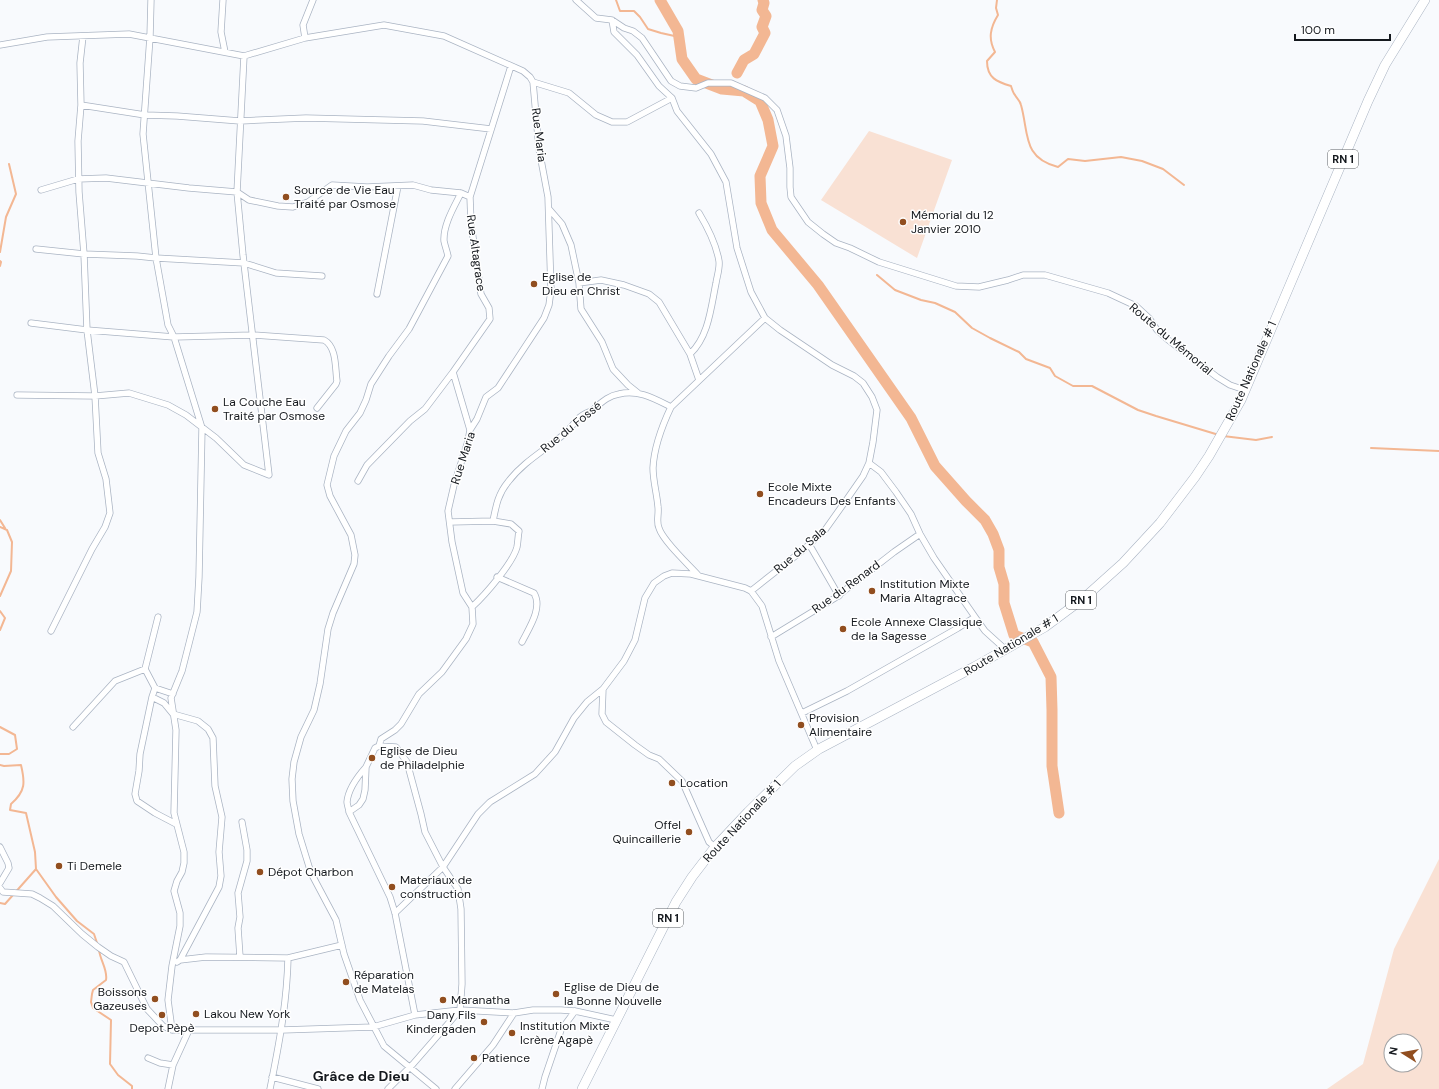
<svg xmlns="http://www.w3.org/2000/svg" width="1439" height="1089" font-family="'DM Sans',sans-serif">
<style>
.green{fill:#f9e1d4;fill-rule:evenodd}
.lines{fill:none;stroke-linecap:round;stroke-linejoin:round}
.stream{stroke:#f3b793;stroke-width:2}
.river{stroke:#f3b793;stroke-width:11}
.minor-casing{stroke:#aab4c3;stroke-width:7}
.primary-casing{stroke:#aab4c3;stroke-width:10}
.minor{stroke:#fff;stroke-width:5.5}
.primary{stroke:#fff;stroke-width:9}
.poi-dot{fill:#914e1f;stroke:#fff;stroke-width:1.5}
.labels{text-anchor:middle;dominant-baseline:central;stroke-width:3;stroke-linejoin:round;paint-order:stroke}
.shield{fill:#fff;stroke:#5b5e62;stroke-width:1}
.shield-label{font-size:11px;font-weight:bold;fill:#15191e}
.street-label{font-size:12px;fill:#15191e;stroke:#fff}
.poi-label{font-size:12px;fill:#15191e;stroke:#fff;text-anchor:start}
.quarter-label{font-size:14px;font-weight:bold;fill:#15191e;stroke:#fff}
</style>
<rect width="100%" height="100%" fill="#f8fafd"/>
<path class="green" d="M869 131 952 160 917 258 821 200Z
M1439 859V1089H1327L1363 1064 1394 949ZM1391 1041H1415V1065H1391Z"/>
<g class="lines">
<path class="stream" d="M616 0 620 11H634L640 17 648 29 661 33 679 37
M997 0 996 8 998 15C990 28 988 39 995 52L987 61C987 78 997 82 1011 86 1012 89 1013 93 1015 95 1017 99 1020 100 1021 105 1029 133 1022 158 1058 167L1068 159 1085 161 1121 157 1142 161 1163 169 1184 185
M0 252 6 217 16 194 9 164
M0 261 1 262 0 266
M877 275 895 290 921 300 935 303 955 312 972 328 990 338 1019 352 1026 359 1050 368 1055 376 1073 386H1092L1138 410 1156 416 1219 435
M1223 436 1256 440 1272 437
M1371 448 1439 451
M0 520 5 528
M0 527 7 530 12 542 11 571 0 596
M0 611 5 618 0 630
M0 727 15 735 17 749 9 754H0
M0 765 4 766 21 765C25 782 26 791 11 804L10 810 26 813 35 852 36 869
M0 903 5 904 36 869 56 897 77 921 94 934 97 943
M99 950C100 960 108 970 106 980L93 990 92 994 91 1002 93 1008 111 1020 110 1064 118 1075 132 1086V1089"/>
<path class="river" d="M660 0 678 31 682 59 696 79 722 89 744 91 760 101 768 120 773 146 760 176 761 203 772 230 818 285 911 418 935 466 966 501 985 520 993 534 999 550V567L1004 584V603L1014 635 1033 642 1051 677 1052 710V766L1059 813
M737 73 744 60 754 54 765 33 762 27 766 16 762 10 764 3 763 0"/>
<defs>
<path id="minor" d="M151 0 150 37 143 134 156 258 168 325 174 337 202 428 199 577 197 612 182 671 171 698 176 730 174 813 184 852V863L182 872 177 881 174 891 180 913V926L172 966 168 1000 172 1030H282L373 1027 415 1015 460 1010 514 1013 533 1010H561L575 1011 616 1020
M223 0 221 32 225 52
M576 0 596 18 612 20 624 28 633 31 642 38 671 81 680 86 696 88 708 83H731L765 98 777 110 786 136 790 168V187L791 197 808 222 823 234 836 243 850 248 879 262 956 286 979 287 1008 280 1023 275H1045L1108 293 1136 306 1149 318 1157 330 1167 339 1217 377 1230 385 1245 390
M612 20 614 32 637 55 659 86 672 98
M305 38 303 25 313 0
M0 45 47 37 129 34 244 56 305 38 384 25 444 36 523 71 530 77 533 82 539 149 548 197 551 290 549 305 544 318 498 388 486 397 477 419 470 430 468 441 454 485 448 511 452 542 463 593 472 607 473 624 466 639 442 672 419 694 401 724 395 730 381 739 379 746 375 748 366 767 365 790 363 799 359 805 349 812
M533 82 569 93 596 115 612 122H627L672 98 677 111 711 154 726 182 737 248 751 292 765 318 780 330 832 365 854 376 863 383 872 397 877 410 873 442 869 463 863 476 847 499 825 530 803 550 751 591
M81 105 145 115 177 116 240 121 306 118 423 121 491 129
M41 190 78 179 106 178 189 188 237 192 249 200 278 206 293 207 308 202 332 185 367 187 413 185 431 190 461 193 470 197
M549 209 562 224 571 245 579 283 581 309 602 342 613 369 628 385 638 393
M699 213C708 228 716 243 719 261 720 268 717 276 716 283 711 307 709 336 690 354L699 380
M36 249 84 254 137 256 156 258 244 263 276 273 322 276
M579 283 601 280 624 285 649 294 659 302 690 354
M377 294 398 186
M31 323 87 330 174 337 253 335 324 340C337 347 335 368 337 381L336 384 317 408
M17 395 95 396 129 393 168 405 186 415 216 438 244 465 269 475 243 255 237 192 244 56
M671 407C662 426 654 446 653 468 653 481 657 494 658 507 659 514 656 522 659 528 663 541 688 564 698 575
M470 430 453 372 490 319 489 308 481 294 471 223 470 197 511 66
M869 463 881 472 896 492 911 514 920 534 934 558 975 617 985 631 1006 650
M358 481 367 465 410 421 425 409 453 372
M450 522 493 521C496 506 498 494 508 482 523 462 545 450 563 435 569 430 573 424 578 419 581 415 586 413 591 411 600 404 607 396 619 394 638 389 655 399 671 407L765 318
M809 544 839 596
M497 577 534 593C543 608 529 628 522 642
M472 607C485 595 513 563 517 547 518 542 518 536 519 531L511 524 493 521
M51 631 92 549 105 527 110 513 106 479 98 453 95 396 87 330 84 254 79 192 78 141 81 105 80 63 83 36
M771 637 835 598 894 552 920 534
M145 669 158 617
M155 688 173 694
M152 697 140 754 139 771 135 794 137 801 155 813 176 824
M802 713 847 691 958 628 975 617
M73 727 115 681 145 669 155 688 152 697 164 703 173 714 198 721 208 729 213 738 215 786 222 817 219 852 221 876 219 887 180 960
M379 746 396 747 407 762 421 814 425 832 443 867 458 889 461 909 462 984 460 1010 413 1064 388 1089
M366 767C358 776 348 790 347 802 347 805 349 809 349 812L390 897 395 913 415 1015
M0 847 8 863 9 868 0 883
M715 847 709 842 682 781 659 759 649 755 635 745 606 722 602 714 603 689 624 661 635 640 645 598 654 583 664 576 672 573 691 574 745 588 751 591 762 606 779 661 817 750
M0 888 3 892 32 894 40 898 53 906 82 934 98 947 111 956 124 962 147 1009 163 1026 172 1030
M395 913 443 867 478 814 490 802 535 774 555 752 574 718 587 702 603 689
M240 957 238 928 240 917 238 893 247 861V850L242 822
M177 962 180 960 206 957 288 958 342 945
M148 1058 160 1063 173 1065
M272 1077 318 1089
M168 1089 173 1065 189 1030
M270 1089C279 1045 287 1002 288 958
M436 1089 384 1046 360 1000 344 954 336 920 311 873 299 834 293 801 292 779 294 762 301 737 314 710 320 684 328 629 333 613 354 564 355 555 351 535 330 496 327 485 334 456 346 431 360 413 366 400 371 384 389 356 409 329 448 256C447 251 445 246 444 241 443 225 454 207 461 193
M455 1089 493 1045 514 1013
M542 1089 545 1077 561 1030 575 1011"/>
<path id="primary" d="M582 1089 676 902 692 877 715 847 748 812 795 766 819 749 974 667 1045 627 1084 598 1123 563 1160 523 1195 477 1209 456 1241 400 1368 101 1385 65 1425 0"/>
</defs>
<use href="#minor" class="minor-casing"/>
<use href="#primary" class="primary-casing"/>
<use href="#minor" class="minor"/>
<use href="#primary" class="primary"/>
</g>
<g class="poi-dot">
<circle cx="286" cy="197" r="4"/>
<circle cx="903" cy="222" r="4"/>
<circle cx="534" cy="284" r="4"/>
<circle cx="215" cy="409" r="4"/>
<circle cx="760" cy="494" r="4"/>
<circle cx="872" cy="591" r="4"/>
<circle cx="843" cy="629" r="4"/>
<circle cx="801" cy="725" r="4"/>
<circle cx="372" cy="758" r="4"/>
<circle cx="672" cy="783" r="4"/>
<circle cx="689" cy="832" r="4"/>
<circle cx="59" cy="866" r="4"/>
<circle cx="260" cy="872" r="4"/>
<circle cx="392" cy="887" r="4"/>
<circle cx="346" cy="982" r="4"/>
<circle cx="556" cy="994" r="4"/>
<circle cx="155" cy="999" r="4"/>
<circle cx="443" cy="1000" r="4"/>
<circle cx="196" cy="1014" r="4"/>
<circle cx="162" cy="1015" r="4"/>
<circle cx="484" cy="1022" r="4"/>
<circle cx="512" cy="1033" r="4"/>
<circle cx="474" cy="1058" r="4"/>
</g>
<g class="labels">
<g class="shield">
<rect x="1328" y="150" width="30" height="18" rx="3"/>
<rect x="1066" y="591" width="30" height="18" rx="3"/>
<rect x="653" y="909" width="30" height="18" rx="3"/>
</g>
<g class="shield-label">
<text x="1343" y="159">RN 1</text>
<text x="1081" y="600">RN 1</text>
<text x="668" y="918">RN 1</text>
</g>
<g class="street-label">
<text transform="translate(539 135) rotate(83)">Rue Maria</text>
<text transform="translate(476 253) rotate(82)">Rue Altagrace</text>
<text transform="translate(1171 339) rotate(40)">Route du Mémorial</text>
<text transform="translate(1251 371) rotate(-66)">Route Nationale # 1</text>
<text transform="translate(571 427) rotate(-39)">Rue du Fossé</text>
<text transform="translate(463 458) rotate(-72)">Rue Maria</text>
<text transform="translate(800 550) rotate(-41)">Rue du Sala</text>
<text transform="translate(846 587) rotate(-36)">Rue du Renard</text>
<text transform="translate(1011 645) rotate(-31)">Route Nationale # 1</text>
<text transform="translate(742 821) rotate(-47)">Route Nationale # 1</text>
</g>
<g class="poi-label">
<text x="294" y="190">Source de Vie Eau<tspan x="294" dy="14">Traité par Osmose</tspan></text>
<text x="911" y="215">Mémorial du 12<tspan x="911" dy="14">Janvier 2010</tspan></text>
<text x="542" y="277">Eglise de<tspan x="542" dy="14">Dieu en Christ</tspan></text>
<text x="223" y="402">La Couche Eau<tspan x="223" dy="14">Traité par Osmose</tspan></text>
<text x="768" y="487">Ecole Mixte<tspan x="768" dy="14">Encadeurs Des Enfants</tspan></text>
<text x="880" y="584">Institution Mixte<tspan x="880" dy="14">Maria Altagrace</tspan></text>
<text x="851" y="622">Ecole Annexe Classique<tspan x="851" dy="14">de la Sagesse</tspan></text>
<text x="809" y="718">Provision<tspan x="809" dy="14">Alimentaire</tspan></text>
<text x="380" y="751">Eglise de Dieu<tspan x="380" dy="14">de Philadelphie</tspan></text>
<text x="680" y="783">Location</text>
<text x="681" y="825" text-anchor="end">Offel<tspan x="681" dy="14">Quincaillerie</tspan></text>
<text x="67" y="866">Ti Demele</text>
<text x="268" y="872">Dépot Charbon</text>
<text x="400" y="880">Materiaux de<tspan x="400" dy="14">construction</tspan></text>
<text x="354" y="975">Réparation<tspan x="354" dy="14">de Matelas</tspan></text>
<text x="564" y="987">Eglise de Dieu de<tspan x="564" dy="14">la Bonne Nouvelle</tspan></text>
<text x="147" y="992" text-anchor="end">Boissons<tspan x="147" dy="14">Gazeuses</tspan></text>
<text x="451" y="1000">Maranatha</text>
<text x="204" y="1014">Lakou New York</text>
<text x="476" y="1015" text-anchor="end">Dany Fils<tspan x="476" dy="14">Kindergaden</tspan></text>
<text x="520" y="1026">Institution Mixte<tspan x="520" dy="14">Icrène Agapè</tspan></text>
<text x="162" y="1028" text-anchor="middle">Depot Pèpè</text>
<text x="482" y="1058">Patience</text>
</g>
<g class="quarter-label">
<text x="361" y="1076">Grâce de Dieu</text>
</g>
</g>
<g transform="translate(1403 1053) rotate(281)"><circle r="19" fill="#ffffff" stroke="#a1a3a5"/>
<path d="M0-3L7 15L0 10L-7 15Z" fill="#914e1f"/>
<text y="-6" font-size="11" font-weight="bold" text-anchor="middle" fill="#15191e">N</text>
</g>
<path d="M1295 34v6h95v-6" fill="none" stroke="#15191e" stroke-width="2"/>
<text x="1301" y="34" font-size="12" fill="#15191e" stroke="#ffffff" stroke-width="3" paint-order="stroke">100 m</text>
</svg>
